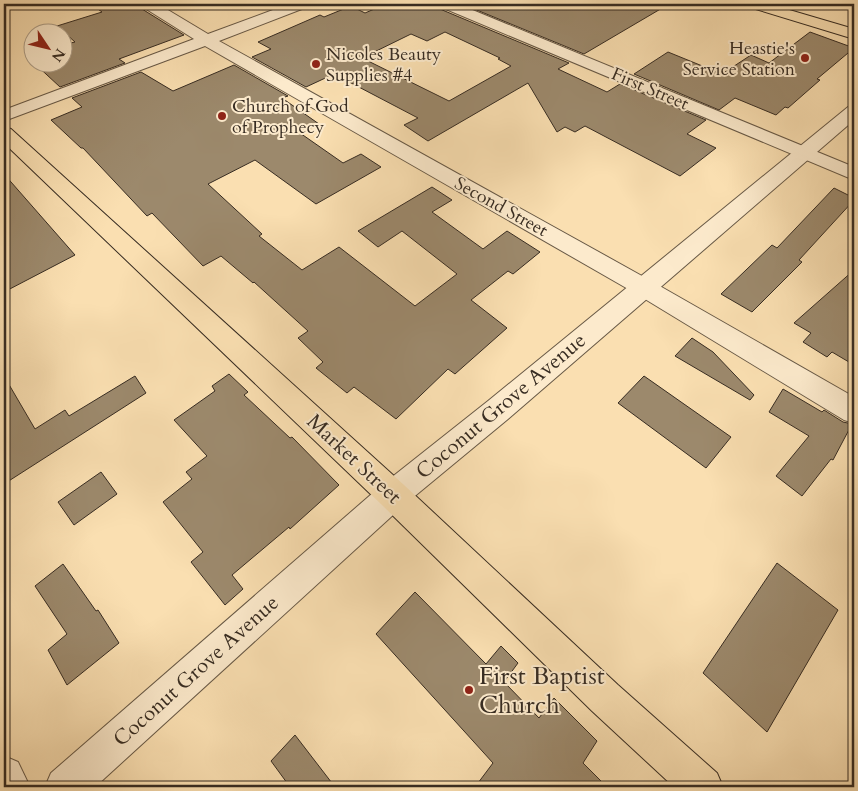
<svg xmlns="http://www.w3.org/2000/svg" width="858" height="791" viewBox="0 0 858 791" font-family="Cardo,serif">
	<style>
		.building { fill: #9c896c; stroke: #372c22; fill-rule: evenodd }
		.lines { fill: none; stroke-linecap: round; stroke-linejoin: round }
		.minor-casing { stroke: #685946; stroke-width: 2 }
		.tertiary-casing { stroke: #685946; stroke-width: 2 }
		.primary-casing { stroke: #372c22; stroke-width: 2 }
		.minor { fill: #fceacc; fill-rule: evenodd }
		.tertiary { fill: #fceacc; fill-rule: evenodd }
		.primary { fill: #fadfb1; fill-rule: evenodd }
		.poi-dot { fill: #8f2418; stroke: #fceacc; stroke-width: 2 }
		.labels { text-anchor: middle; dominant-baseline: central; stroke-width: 4; stroke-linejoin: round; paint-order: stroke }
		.far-poi-label { font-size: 18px; fill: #372c22; stroke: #fceacc; text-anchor: start }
		.far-street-label { font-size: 18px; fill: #372c22; stroke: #fceacc }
		.street-label { font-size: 21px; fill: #372c22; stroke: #fceacc }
		.near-poi-label { font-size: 25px; fill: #372c22; stroke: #fceacc; text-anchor: start }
	</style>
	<rect width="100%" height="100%" fill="#fadfb1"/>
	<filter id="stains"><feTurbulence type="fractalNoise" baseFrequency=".004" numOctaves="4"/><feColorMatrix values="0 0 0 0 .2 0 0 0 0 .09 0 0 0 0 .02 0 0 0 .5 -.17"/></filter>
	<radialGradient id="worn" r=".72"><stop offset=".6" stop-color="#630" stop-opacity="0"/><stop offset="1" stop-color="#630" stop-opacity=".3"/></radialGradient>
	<g class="building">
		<polygon points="91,4 139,4 142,9 184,35 119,59 125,63 60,87 33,62 62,62 62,45 75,42 57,26 102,12"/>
		<path d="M386,4H437L440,9L569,63L558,69L607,92L620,84L706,120L687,134L716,148L680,176L585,126L575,132L565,127L557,132L528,83L428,141L404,125L418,118L334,74L306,87L252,57L271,49L258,42L320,15L324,17L351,6L365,13ZM445,32L500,58L498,59L511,66L449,101L362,58L411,34L427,41Z"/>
		<polygon points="462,4 669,4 584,54"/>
		<polygon points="810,32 854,48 817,79 820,80 788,108 785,107 776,115 735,98 719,110 634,74 668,52 722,74 751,55 769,63"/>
		<polygon points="234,65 288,96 282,98 319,124 300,133 343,163 361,154 381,167 316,204 255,160 208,184 262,234 259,236 302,270 339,247 415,306 457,274 402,231 378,247 358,231 432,187 452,200 432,212 483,249 507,231 540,252 513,274 508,271 471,300 507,328 455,374 448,369 396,419 354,387 347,393 316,368 323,362 298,338 308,331 254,282 253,283 221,256 203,266 152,213 147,216 83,148 81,148 51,120 82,107 72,98 141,72 173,91"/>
		<polygon points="4,174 75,255 4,292"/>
		<polygon points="834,188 854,198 854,200 799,260 802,262 752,312 721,294 772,245 777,248"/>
		<polygon points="854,270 854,365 832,352 827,357 803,342 811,333 794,323"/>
		<polygon points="692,338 713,352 754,395 750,400 675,356"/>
		<polygon points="229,374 248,392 244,395 290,438 292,437 339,485 290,529 289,527 232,575 243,589 225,605 191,562 203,552 163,502 192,479 186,472 207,456 174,420 215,391 212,386"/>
		<polygon points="4,376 35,429 65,410 69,416 135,376 146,393 4,484"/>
		<polygon points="644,376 731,437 706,468 618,403"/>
		<polygon points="783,389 822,412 824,410 843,422 852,424 833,460 831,459 802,496 776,476 809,436 769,412"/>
		<polygon points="101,472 117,494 74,525 58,502"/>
		<polygon points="777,563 838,610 767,732 703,673"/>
		<polygon points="63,564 96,611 98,610 119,643 67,685 48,650 67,634 35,586"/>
		<polygon points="415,592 486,664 501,646 518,663 504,682 539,718 554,698 597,741 583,763 607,787 475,787 493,763 376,634"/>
		<polygon points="295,735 335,787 290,787 271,761"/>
	</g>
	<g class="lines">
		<g class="minor-casing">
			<g id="minor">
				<polygon points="141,4 158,4 208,34 289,4 309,4 307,7 219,41 651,281 854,397 854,423 844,420 635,293 205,46 4,121 4,110 194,39 143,7"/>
				<polygon points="439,4 458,4 854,167 854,180 441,7"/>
				<polygon points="4,756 18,762 30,787 4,787"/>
			</g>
		</g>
		<g class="tertiary-casing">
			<polygon id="tertiary" points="854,106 854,120 508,419 404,505 95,787 45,787 51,773 382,485 488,401 848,107"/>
		</g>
		<g class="primary-casing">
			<g id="primary">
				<polygon points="747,4 769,4 854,29 854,39 749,7"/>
				<polygon points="4,127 11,129 404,485 618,685 717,773 723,787 674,787 592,711 382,505 4,143"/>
			</g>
		</g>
		<use href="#minor" class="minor"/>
		<use href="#tertiary" class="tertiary"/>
		<use href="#primary" class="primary"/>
	</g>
	<g class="poi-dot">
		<circle cx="805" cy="58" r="5"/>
		<circle cx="316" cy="64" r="5"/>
		<circle cx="222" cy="116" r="5"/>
		<circle cx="469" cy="690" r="5"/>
	</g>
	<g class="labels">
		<g class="far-poi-label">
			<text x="795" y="48" text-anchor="end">Heastie's<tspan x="795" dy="21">Service Station</tspan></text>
			<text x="326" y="54">Nicoles Beauty<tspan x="326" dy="21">Supplies #4</tspan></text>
			<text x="232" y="106">Church of God<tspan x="232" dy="21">of Prophecy</tspan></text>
		</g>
		<g class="far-street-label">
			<text transform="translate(650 89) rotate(23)">First Street</text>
			<text transform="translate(501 207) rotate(29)">Second Street</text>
		</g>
		<g class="street-label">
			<text transform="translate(501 406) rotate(-40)">Coconut Grove Avenue</text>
			<text transform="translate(354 459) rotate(43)">Market Street</text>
			<text transform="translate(196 671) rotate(-42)">Coconut Grove Avenue</text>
		</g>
		<g class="near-poi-label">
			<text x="479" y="676">First Baptist<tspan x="479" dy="29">Church</tspan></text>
		</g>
	</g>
	<rect width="858" height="791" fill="none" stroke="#fadfb1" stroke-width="20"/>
	<rect x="5" y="5" width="848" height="781" fill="none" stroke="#372c22" stroke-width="2.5"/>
	<rect x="10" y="10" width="838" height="771" fill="none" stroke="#372c22"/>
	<g transform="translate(48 48) rotate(125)"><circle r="24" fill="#fceacc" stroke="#ad9e88"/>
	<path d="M0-4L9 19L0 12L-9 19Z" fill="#8f2418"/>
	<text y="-8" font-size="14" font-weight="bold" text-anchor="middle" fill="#372c22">N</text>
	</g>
	<rect width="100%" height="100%" filter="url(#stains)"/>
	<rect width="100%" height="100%" fill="url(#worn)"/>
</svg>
